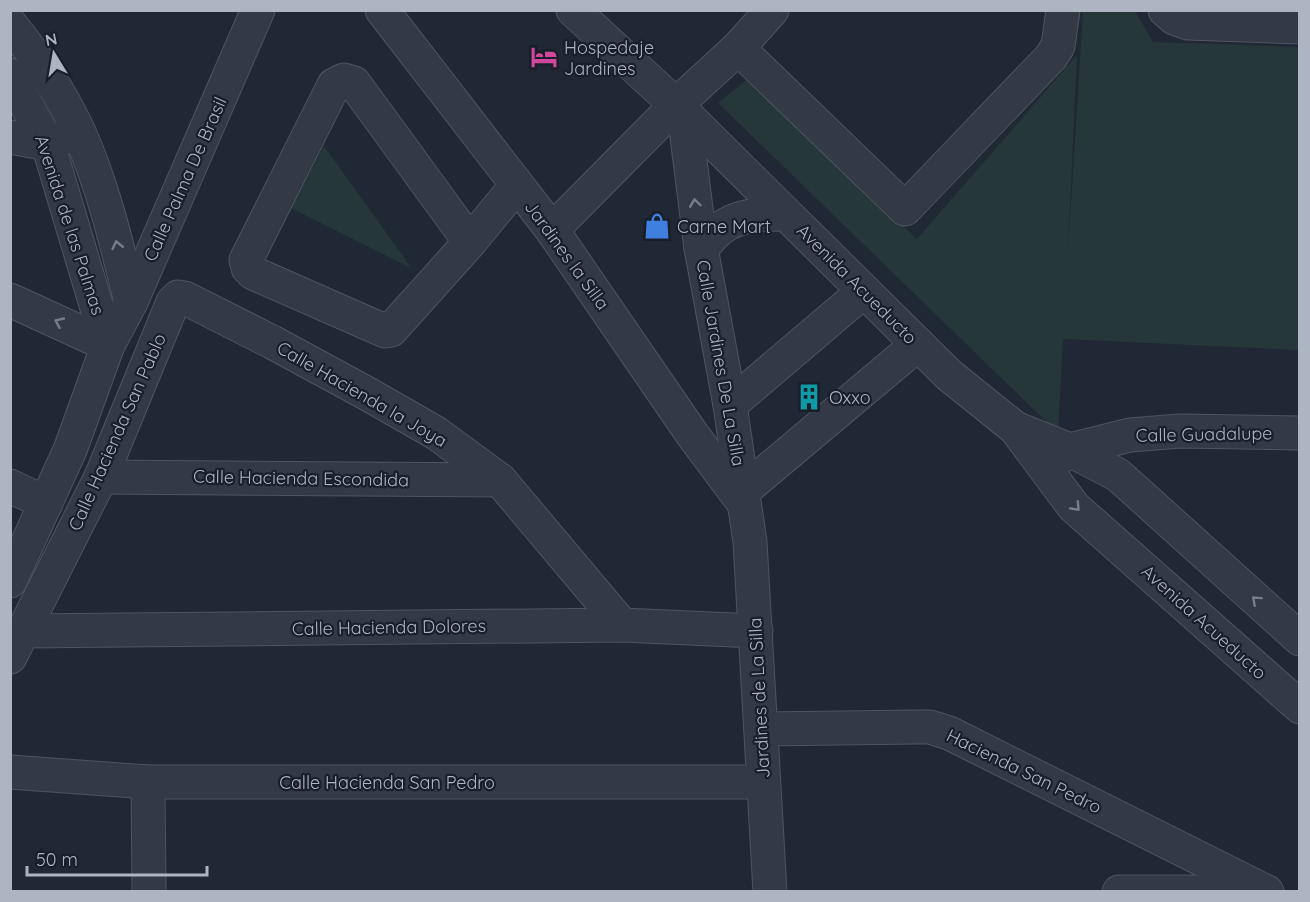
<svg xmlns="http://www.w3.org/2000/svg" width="1310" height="902" viewBox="0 0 1310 902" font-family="Quicksand,sans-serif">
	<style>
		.grass { fill: #253739 }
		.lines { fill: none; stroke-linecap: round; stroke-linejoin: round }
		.minor-casing { stroke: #4e5561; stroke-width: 35 }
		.minor { stroke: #333a46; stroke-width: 33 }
		.oneway { stroke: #767e8b }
		.labels { text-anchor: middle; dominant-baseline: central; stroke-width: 4.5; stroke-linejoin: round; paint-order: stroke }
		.poi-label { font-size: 18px; fill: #adb5c3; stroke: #191f2a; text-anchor: start }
		.street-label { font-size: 18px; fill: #adb5c3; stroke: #191f2a }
	</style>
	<rect width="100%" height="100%" fill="#202835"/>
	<g class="grass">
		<polygon points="1083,11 1135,11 1153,42 1299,47 1299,350 1063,339 1058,433 718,103 747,79 917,239 1077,55 1068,252"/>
		<polygon points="324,146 400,252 411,268 291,208"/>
	</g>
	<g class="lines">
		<g class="minor-casing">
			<g id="minor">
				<polyline points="382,10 552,230 692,434 742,501"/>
				<polyline points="573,10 676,105 949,375 1015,428 1074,507 1300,707"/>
				<polyline points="1165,10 1174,18 1188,23 1300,27"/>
				<path d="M10,24C37,57 61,94 79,132C103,186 117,245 131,302"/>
				<polyline points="738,48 905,209 1051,57 1058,46 1063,10"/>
				<polyline points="10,75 48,144 108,345"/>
				<polyline points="684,113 701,248 730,405 750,542 770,892"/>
				<polyline points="10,137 48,144 61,139"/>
				<polyline points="552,230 676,105 738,48 772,10"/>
				<polyline points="470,242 354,83 344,80 334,85 246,260 248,268 253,273 385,331 391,330 470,242 516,186"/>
				<path d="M701,248C708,242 714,233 721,228C740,214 764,214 785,214"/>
				<polyline points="10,300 108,345"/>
				<polyline points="730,405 864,291"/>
				<polyline points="1015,428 1070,450 1118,475 1300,639"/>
				<polyline points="1062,456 1070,450 1130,435 1180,431 1300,433"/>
				<polyline points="101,477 500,480"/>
				<polyline points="10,486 46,503"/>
				<polyline points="743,491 918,344"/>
				<polyline points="10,581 70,450 108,345 131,302 258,10"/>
				<polyline points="23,631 622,625 756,631"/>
				<polyline points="10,657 101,477 173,302 178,297 185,298 272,342 366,393 436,433 500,480 622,625"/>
				<polyline points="761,729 918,727 930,727 949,733 1267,892"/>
				<polyline points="10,772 148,782 763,782"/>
				<polyline points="148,782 149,892"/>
				<polyline points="1119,892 1227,892"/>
			</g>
		</g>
		<use href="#minor" class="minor"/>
	</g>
	<defs><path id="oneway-chevron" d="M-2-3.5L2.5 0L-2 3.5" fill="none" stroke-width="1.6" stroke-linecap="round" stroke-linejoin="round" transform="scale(1.5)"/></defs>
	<g class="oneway">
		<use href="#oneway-chevron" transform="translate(695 203) rotate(-98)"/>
		<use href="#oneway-chevron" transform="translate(117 245) rotate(-103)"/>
		<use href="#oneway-chevron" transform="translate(59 322) rotate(-155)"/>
		<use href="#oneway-chevron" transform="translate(1076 507) rotate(47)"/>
		<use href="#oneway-chevron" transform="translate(1256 600) rotate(-138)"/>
	</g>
	<defs>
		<g id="hotel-bare" transform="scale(2.07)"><path d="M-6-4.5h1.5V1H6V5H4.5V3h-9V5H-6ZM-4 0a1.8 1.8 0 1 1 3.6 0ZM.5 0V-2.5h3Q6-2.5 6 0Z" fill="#d1479c" stroke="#191f2a" stroke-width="2.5" paint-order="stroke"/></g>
		<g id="shop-bare" transform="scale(2.07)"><path d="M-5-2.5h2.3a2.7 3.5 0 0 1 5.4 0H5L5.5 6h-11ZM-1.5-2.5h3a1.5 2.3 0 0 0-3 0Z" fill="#3f7fe0" stroke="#191f2a" stroke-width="2.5" paint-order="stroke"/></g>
		<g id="building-bare" transform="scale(2.07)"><path d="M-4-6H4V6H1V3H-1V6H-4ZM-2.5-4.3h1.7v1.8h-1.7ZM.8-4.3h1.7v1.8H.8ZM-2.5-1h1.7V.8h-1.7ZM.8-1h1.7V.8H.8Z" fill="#0f9aa8" stroke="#191f2a" stroke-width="2.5" paint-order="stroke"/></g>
	</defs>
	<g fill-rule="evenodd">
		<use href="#hotel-bare" x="544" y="57"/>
		<use href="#shop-bare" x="657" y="226"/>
		<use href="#building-bare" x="809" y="397"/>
	</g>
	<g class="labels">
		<g class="poi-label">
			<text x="564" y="47">Hospedaje<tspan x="564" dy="21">Jardines</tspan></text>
			<text x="677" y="226">Carne Mart</text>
			<text x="829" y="397">Oxxo</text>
		</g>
		<g class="street-label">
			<text transform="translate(185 179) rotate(-66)">Calle Palma De Brasil</text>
			<text transform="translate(70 225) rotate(72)">Avenida de las Palmas</text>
			<text transform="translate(567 255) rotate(54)">Jardines la Silla</text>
			<text transform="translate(857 284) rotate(45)">Avenida Acueducto</text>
			<text transform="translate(721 363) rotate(80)">Calle Jardines De La Silla</text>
			<text transform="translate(362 394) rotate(30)">Calle Hacienda la Joya</text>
			<text transform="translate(117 432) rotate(-66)">Calle Hacienda San Pablo</text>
			<text transform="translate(1204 434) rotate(-1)">Calle Guadalupe</text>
			<text transform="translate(301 478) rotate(1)">Calle Hacienda Escondida</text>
			<text transform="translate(1204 622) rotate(42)">Avenida Acueducto</text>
			<text transform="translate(389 627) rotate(-1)">Calle Hacienda Dolores</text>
			<text transform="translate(759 698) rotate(-93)">Jardines de La Silla</text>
			<text transform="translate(1024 771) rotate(26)">Hacienda San Pedro</text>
			<text x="387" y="782">Calle Hacienda San Pedro</text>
		</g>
	</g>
	<rect width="1310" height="902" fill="none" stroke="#adb5c3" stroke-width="24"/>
	<g transform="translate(54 54) rotate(349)" stroke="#191f2a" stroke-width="4.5" paint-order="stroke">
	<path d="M0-4.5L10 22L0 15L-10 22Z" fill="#adb5c3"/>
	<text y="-9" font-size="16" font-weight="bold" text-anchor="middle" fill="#adb5c3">N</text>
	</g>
	<path d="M27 866v9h180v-9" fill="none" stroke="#adb5c3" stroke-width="3"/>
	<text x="36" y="866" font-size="18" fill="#adb5c3" stroke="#191f2a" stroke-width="4.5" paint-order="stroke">50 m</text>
</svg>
